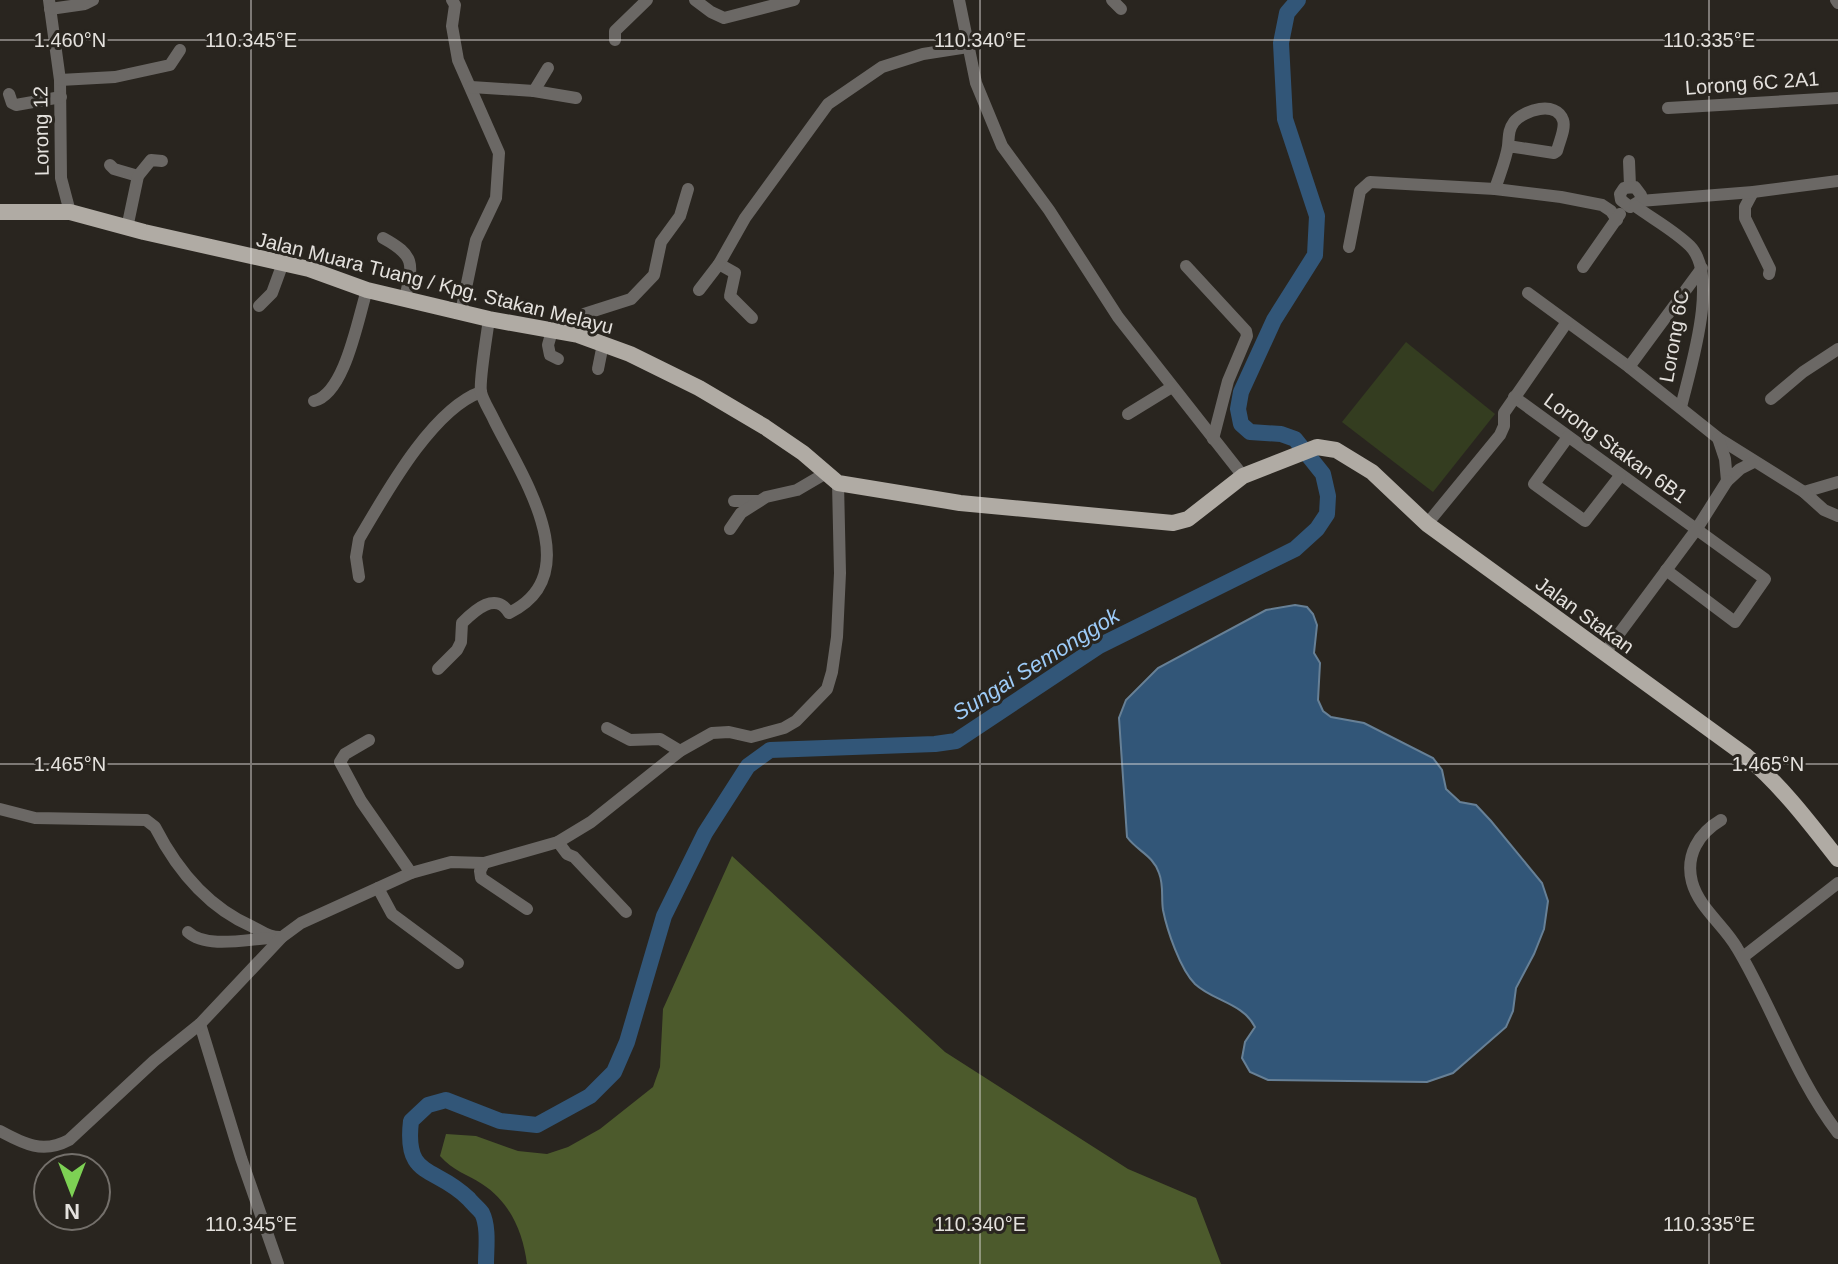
<svg xmlns="http://www.w3.org/2000/svg" width="1838" height="1264" viewBox="0 0 1838 1264" font-family="Arial,sans-serif">
	<style>
		.green { fill: #343d20 }
		.forest { fill: #4c5a2c }
		.water { fill: #325678; stroke: #678096; stroke-width: 2 }
		.lines { fill: none; stroke-linecap: round; stroke-linejoin: round }
		.river { stroke: #325678; stroke-width: 16 }
		.minor { stroke: #6b6865; stroke-width: 12 }
		.major { stroke: #b0aba4; stroke-width: 16 }
		.ticks { fill: none; stroke: #e4e1dd; stroke-width: 2; stroke-opacity: 0.45 }
		.labels { text-anchor: middle; dominant-baseline: central; stroke-width: 6; stroke-linejoin: round; paint-order: stroke }
		.street-label { font-size: 20px; fill: #e4e1dd; stroke: #29251f }
		.water-label { font-size: 22px; font-style: italic; fill: #9dcbf8; stroke: #29251f }
		.ticks-label { font-size: 20px; text-anchor: middle; fill: #e4e1dd; stroke: #29251f; stroke-width: 6; stroke-linejoin: round; paint-order: stroke }
	</style>
	<rect width="100%" height="100%" fill="#29251f"/>
	<polygon class="green" points="1406,342 1495,414 1433,492 1342,422"/>
	<path class="forest" d="M732,856L945,1052L1128,1169L1196,1198L1221,1264H527C523,1232 510,1202 482,1184C467,1174 453,1171 440,1156L446,1134L476,1136L518,1151L547,1154L568,1147L600,1129L653,1087L660,1067L663,1009Z"/>
	<path class="water" d="M1295,605L1307,607L1313,614L1317,625L1314,653L1320,663L1318,700L1323,711L1331,717L1364,723L1433,758L1442,770L1446,789L1460,802L1476,805L1491,821L1542,883L1548,901L1544,929L1534,954L1516,988L1513,1011L1506,1027L1453,1073L1427,1082L1268,1080L1250,1072L1242,1058L1245,1042L1255,1027C1243,1003 1213,1001 1195,984C1180,969 1167,930 1163,910C1161,897 1164,886 1159,873C1153,855 1137,851 1127,837L1119,718L1126,700L1158,668L1266,610Z"/>
	<g class="lines">
		<path class="river" d="M486,1264C486,1249 489,1227 482,1213C479,1209 472,1203 469,1199C435,1165 404,1180 411,1121L428,1105L446,1100L500,1121L537,1125L590,1096L614,1072L627,1042L664,916L705,833L748,766L770,750L935,744L956,741L1099,646L1295,549L1317,529L1327,514L1328,496L1323,474L1295,439L1281,434L1250,432L1241,424L1238,409L1241,392L1274,320L1315,255L1317,216L1285,119L1281,43L1287,13L1298,0"/>
		<g class="minor">
			<polyline points="49,0 60,80 61,178 70,212"/>
			<polyline points="452,0 455,5 452,26 458,60 499,153 496,198 476,240 461,312"/>
			<polyline points="695,0 711,12 724,18 794,0"/>
			<polyline points="959,0 976,83 1002,146 1049,210 1118,317 1243,476"/>
			<polyline points="1112,0 1121,9"/>
			<polyline points="1836,0 1838,3"/>
			<polyline points="50,9 85,4 93,0"/>
			<polyline points="615,40 615,31 647,0"/>
			<polyline points="60,80 115,77 170,65 180,50"/>
			<polyline points="471,87 534,91 576,98"/>
			<polyline points="534,91 548,68"/>
			<polyline points="9,94 12,103 16,105 61,97"/>
			<polyline points="1668,108 1838,98"/>
			<polyline points="1629,161 1630,186"/>
			<polyline points="110,165 114,169 138,176"/>
			<path d="M1495,189C1499,176 1506,160 1508,146C1509,137 1508,130 1514,122C1524,110 1556,100 1563,120C1566,128 1559,142 1557,151L1554,153L1508,146"/>
			<polyline points="1753,192 1745,207 1745,218 1770,269 1769,274"/>
			<polyline points="1640,201 1641,195 1635,187 1624,188 1620,194 1621,200 1630,207 1640,201 1753,192 1838,181"/>
			<path d="M1635,206C1653,219 1675,231 1690,246C1720,277 1690,369 1681,407"/>
			<polyline points="127,228 138,176 151,160 162,161"/>
			<path d="M383,238C416,256 413,264 405,298"/>
			<polyline points="1349,247 1360,191 1370,182 1495,189 1561,197 1602,205 1611,211 1617,220"/>
			<polyline points="719,264 735,273 730,296 752,318"/>
			<polyline points="1186,266 1246,331 1247,336 1228,381 1213,439"/>
			<polyline points="1583,267 1620,214"/>
			<polyline points="699,290 719,264 745,218 828,104 882,67 923,54 968,47"/>
			<polyline points="1528,293 1629,367 1718,438 1804,492 1838,482"/>
			<polyline points="259,306 272,293 283,263"/>
			<polyline points="552,331 548,345 550,355 558,359"/>
			<polyline points="578,335 584,314 631,299 654,275 661,242 680,216 688,189"/>
			<polyline points="1629,367 1702,268"/>
			<polyline points="598,369 603,344"/>
			<polyline points="1514,397 1765,579 1735,622 1666,570"/>
			<polyline points="1771,399 1803,372 1838,349"/>
			<path d="M314,401C345,394 358,318 367,290"/>
			<polyline points="1128,414 1172,387"/>
			<polyline points="1568,437 1534,484 1585,521 1620,476"/>
			<polyline points="1718,438 1725,459 1727,481 1740,469 1754,462"/>
			<polyline points="1804,492 1824,510 1838,516"/>
			<polyline points="734,501 759,501"/>
			<polyline points="1427,524 1500,435 1504,426 1504,413 1567,322"/>
			<polyline points="730,529 741,513 766,497 797,490 826,473"/>
			<path d="M359,577L356,557L359,539C385,495 432,409 481,392"/>
			<polyline points="1604,654 1696,530 1727,481"/>
			<path d="M438,669L457,650L461,642L462,623C475,610 496,591 509,613C590,574 520,473 494,420C490,411 483,401 481,392C479,381 487,334 489,319"/>
			<polyline points="607,728 630,740 660,739 680,751"/>
			<polyline points="369,740 345,754 340,762 361,801 411,873"/>
			<path d="M0,809L35,818L146,820L155,827C177,870 209,908 253,927C263,932 271,938 282,937"/>
			<path d="M1721,820C1699,833 1685,855 1692,882C1699,908 1724,925 1737,948C1773,1008 1795,1077 1838,1133"/>
			<polyline points="558,842 567,854 574,857 626,912"/>
			<polyline points="484,863 480,871 481,878 527,909"/>
			<polyline points="378,888 392,914 458,963"/>
			<path d="M188,932C206,949 248,939 271,938"/>
			<polyline points="1743,957 1838,883"/>
			<polyline points="200,1024 241,1158 278,1264"/>
			<path d="M0,1131C24,1144 43,1154 69,1140L154,1061L200,1024L282,937L301,923L411,873L451,862L484,863L558,842L591,822L680,751L712,733L729,732L751,737L784,728L796,721L827,689L832,672L837,637L840,573L838,483"/>
		</g>
		<path class="major" d="M0,212H70L144,232L309,269L367,290L489,319L578,335L630,354L699,388L765,427L803,453L838,483L960,503L1173,523L1188,519L1243,476L1317,447L1336,450L1372,472L1427,524L1745,755C1781,785 1809,822 1838,859"/>
	</g>
	<path class="ticks" d="M251,0V1264M980,0V1264M1709,0V1264M0,40H1838M0,764H1838"/>
	<g class="labels">
		<g class="street-label">
			<text transform="translate(1752 83) rotate(-4)">Lorong 6C 2A1</text>
			<text transform="translate(41 131) rotate(-91)">Lorong 12</text>
			<text transform="translate(435 283) rotate(14)">Jalan Muara Tuang / Kpg. Stakan Melayu</text>
			<text transform="translate(1674 336) rotate(-80)">Lorong 6C</text>
			<text transform="translate(1616 448) rotate(36)">Lorong Stakan 6B1</text>
			<text transform="translate(1585 615) rotate(36)">Jalan Stakan</text>
		</g>
		<g class="water-label">
			<text transform="translate(1036 664) rotate(-32)">Sungai Semonggok</text>
		</g>
	</g>
	<g class="ticks-label">
		<text x="70" y="47">1.460°N</text>
		<text x="251" y="47">110.345°E</text>
		<text x="980" y="47">110.340°E</text>
		<text x="1709" y="47">110.335°E</text>
		<text x="1768" y="771">1.465°N</text>
		<text x="70" y="771">1.465°N</text>
		<text x="251" y="1231">110.345°E</text>
		<text x="980" y="1231">110.340°E</text>
		<text x="1709" y="1231">110.335°E</text>
	</g>
	<g transform="translate(72 1192) rotate(180)"><circle r="38" fill="#29251f" stroke="#74706b" stroke-width="2"/>
	<path d="M0-6L14 30L0 20L-14 30Z" fill="#7dd154"/>
	<text y="-12" font-size="22" font-weight="bold" text-anchor="middle" fill="#e4e1dd">N</text>
	</g>
</svg>
